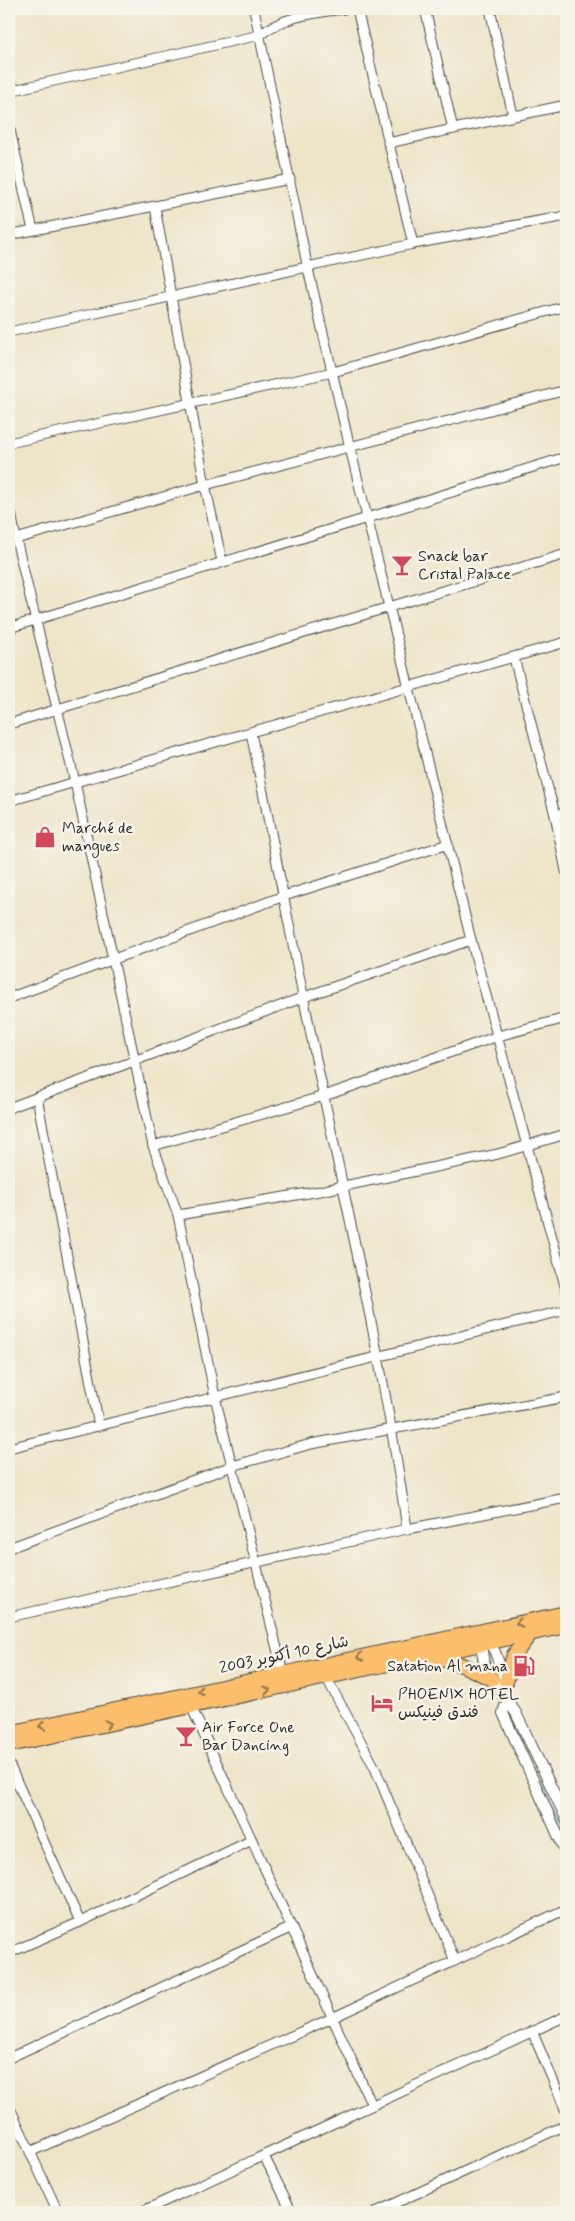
<svg xmlns="http://www.w3.org/2000/svg" width="575" height="2221" viewBox="0 0 575 2221" font-family="Mynerve,'Playpen Sans Arabic',sans-serif">
	<style>
		.lines { fill: none; stroke-linecap: round; stroke-linejoin: round }
		.stream { stroke: #43aac3; stroke-width: 2.5 }
		.minor-casing { stroke: #484743; stroke-width: 11 }
		.tertiary-casing { stroke: #484743; stroke-width: 12 }
		.trunk-casing { stroke: #484743; stroke-width: 16 }
		.minor { stroke: #fff; stroke-width: 9 }
		.tertiary { stroke: #fff; stroke-width: 10 }
		.trunk { stroke: #fabe6d; stroke-width: 14 }
		.oneway { stroke: #92744c }
		.labels { text-anchor: middle; dominant-baseline: central; stroke-width: 5; stroke-linejoin: round; paint-order: stroke }
		.poi-label { font-size: 16px; fill: #2b2b2b; stroke: #f7f3e8; text-anchor: start }
		.street-label { font-size: 16px; fill: #2b2b2b; stroke: #f7f3e8 }
	</style>
	<rect width="100%" height="100%" fill="#f7f3e8"/>
	<filter id="ink" filterUnits="userSpaceOnUse"><feTurbulence type="fractalNoise" baseFrequency=".02" numOctaves="2"/><feDisplacementMap in="SourceGraphic" scale="10" xChannelSelector="R" yChannelSelector="G"/><feConvolveMatrix kernelMatrix="1 2 1 2 8 2 1 2 1" color-interpolation-filters="sRGB"/></filter>
	<filter id="wash" filterUnits="userSpaceOnUse"><feTurbulence type="fractalNoise" baseFrequency=".0096" numOctaves="4" result="noise"/><feDisplacementMap in="SourceGraphic" scale="20" xChannelSelector="R" yChannelSelector="G"/><feGaussianBlur stdDeviation="1.12" result="paint"/><feColorMatrix in="noise" values="0 0 0 0 0 0 0 0 0 0 0 0 0 0 0 0 0 1.4 0 .05"/><feComposite in="paint" operator="in"/></filter>
	<g filter="url(#wash)">
		<rect width="100%" height="100%" fill="#eee5c9"/>
		<g class="lines">
			<g class="stream">
				<polyline points="508,1709 515,1722"/>
				<polyline points="540,1774 566,1832"/>
			</g>
		</g>
	</g>
	<g filter="url(#ink)">
		<g class="lines">
			<g class="minor-casing">
				<g id="minor">
					<polyline points="254,9 308,269 350,448 471,940 566,1289"/>
					<polyline points="357,9 413,244"/>
					<polyline points="425,9 453,129"/>
					<polyline points="490,9 513,116"/>
					<path d="M9,91L260,35C283,16 315,13 344,9"/>
					<polyline points="9,126 33,230"/>
					<polyline points="388,143 566,105"/>
					<polyline points="155,207 205,485 222,561"/>
					<polyline points="9,235 290,179"/>
					<polyline points="9,332 413,244 566,216"/>
					<polyline points="9,443 333,372 566,306"/>
					<polyline points="9,502 16,539 75,782 153,1146 178,1215 215,1397 284,1677"/>
					<polyline points="16,539 205,485 566,390"/>
					<polyline points="9,628 566,457"/>
					<polyline points="514,658 555,815 566,812"/>
					<polyline points="9,724 389,607 566,554"/>
					<path d="M251,733C276,854 298,976 324,1097C354,1241 387,1384 407,1529"/>
					<polyline points="9,801 566,642"/>
					<polyline points="555,815 566,871"/>
					<polyline points="9,998 284,896 448,844"/>
					<polyline points="37,1097 99,1426"/>
					<polyline points="9,1108 304,997 471,940"/>
					<polyline points="153,1146 324,1096 498,1036 566,1018"/>
					<polyline points="178,1215 320,1191 498,1154 566,1134"/>
					<polyline points="9,1448 566,1310"/>
					<polyline points="9,1548 232,1466 311,1444 566,1397"/>
					<polyline points="9,1617 407,1529 566,1498"/>
					<polyline points="326,1677 375,1768 455,1961"/>
					<polyline points="191,1706 372,2105"/>
					<polyline points="9,1764 80,1922"/>
					<polyline points="9,1953 80,1922 252,1840"/>
					<polyline points="532,2031 566,2111"/>
					<polyline points="9,2058 292,1927"/>
					<polyline points="9,2106 58,2212"/>
					<polyline points="30,2152 332,2018 566,1909"/>
					<polyline points="264,2156 292,2212"/>
					<polyline points="141,2212 566,2016"/>
					<polyline points="376,2212 566,2125"/>
				</g>
			</g>
			<g class="tertiary-casing">
				<g id="tertiary">
					<polyline points="486,1637 495,1652 506,1683"/>
					<polyline points="480,1639 485,1669 516,1713 566,1818"/>
					<polyline points="510,1701 505,1706 503,1713 566,1853"/>
				</g>
			</g>
			<g class="trunk-casing">
				<g id="trunk">
					<polyline points="431,1656 462,1665 492,1679"/>
					<polyline points="506,1682 514,1655 531,1633"/>
					<polyline points="9,1733 566,1613"/>
					<polyline points="9,1745 566,1626"/>
				</g>
			</g>
			<use href="#minor" class="minor"/>
			<use href="#tertiary" class="tertiary"/>
			<use href="#trunk" class="trunk"/>
		</g>
		<defs><path id="oneway-chevron" d="M-2-3.5L2.5 0L-2 3.5" fill="none" stroke-width="1.6" stroke-linecap="round" stroke-linejoin="round" transform="scale(1.25)"/></defs>
		<g class="oneway">
			<use href="#oneway-chevron" transform="translate(519 1623) rotate(168)"/>
			<use href="#oneway-chevron" transform="translate(360 1657) rotate(168)"/>
			<use href="#oneway-chevron" transform="translate(267 1690) rotate(-11)"/>
			<use href="#oneway-chevron" transform="translate(201 1691) rotate(168)"/>
			<use href="#oneway-chevron" transform="translate(108 1724) rotate(-12)"/>
			<use href="#oneway-chevron" transform="translate(42 1726) rotate(168)"/>
		</g>
	</g>
	<defs>
		<g id="bar-bare" transform="scale(1.725)"><path d="M-6-5H6L.8 .8V4.5H3.5V6h-7V4.5H-.8V.8Z" fill="#d1495b" stroke="#f7f3e8" stroke-width="2.5" paint-order="stroke"/></g>
		<g id="shop-bare" transform="scale(1.725)"><path d="M-5-2.5h2.3a2.7 3.5 0 0 1 5.4 0H5L5.5 6h-11ZM-1.5-2.5h3a1.5 2.3 0 0 0-3 0Z" fill="#d1495b" stroke="#f7f3e8" stroke-width="2.5" paint-order="stroke"/></g>
		<g id="fuel-bare" transform="scale(1.725)"><path d="M-5.5-6h7V0h2V4h1.3V-2.5L3-4.5l.8-.8L6-3V5H2.5V1h-1V6h-7ZM-4.2-4.7v3.2H.2V-4.7Z" fill="#d1495b" stroke="#f7f3e8" stroke-width="2.5" paint-order="stroke"/></g>
		<g id="hotel-bare" transform="scale(1.725)"><path d="M-6-4.5h1.5V1H6V5H4.5V3h-9V5H-6ZM-4 0a1.8 1.8 0 1 1 3.6 0ZM.5 0V-2.5h3Q6-2.5 6 0Z" fill="#d1495b" stroke="#f7f3e8" stroke-width="2.5" paint-order="stroke"/></g>
	</defs>
	<g fill-rule="evenodd">
		<use href="#bar-bare" x="402" y="565"/>
		<use href="#shop-bare" x="45" y="837"/>
		<use href="#fuel-bare" x="524" y="1666"/>
		<use href="#hotel-bare" x="382" y="1703"/>
		<use href="#bar-bare" x="186" y="1736"/>
	</g>
	<g class="labels">
		<g class="poi-label">
			<text x="418" y="556">Snack bar<tspan x="418" dy="18">Cristal Palace</tspan></text>
			<text x="62" y="828">Marché de<tspan x="62" dy="18">mangues</tspan></text>
			<text x="508" y="1666" text-anchor="end">Satation Al mana</text>
			<text x="398" y="1694">PHOENIX HOTEL<tspan x="398" dy="18">فندق فينيكس</tspan></text>
			<text x="202" y="1727">Air Force One<tspan x="202" dy="18">Bar Dancing</tspan></text>
		</g>
		<g class="street-label">
			<text transform="translate(284 1655) rotate(-12)">شارع 10 أكتوبر 2003</text>
		</g>
	</g>
	<rect width="575" height="2221" fill="none" stroke="#f7f3e8" stroke-width="30"/>
</svg>
